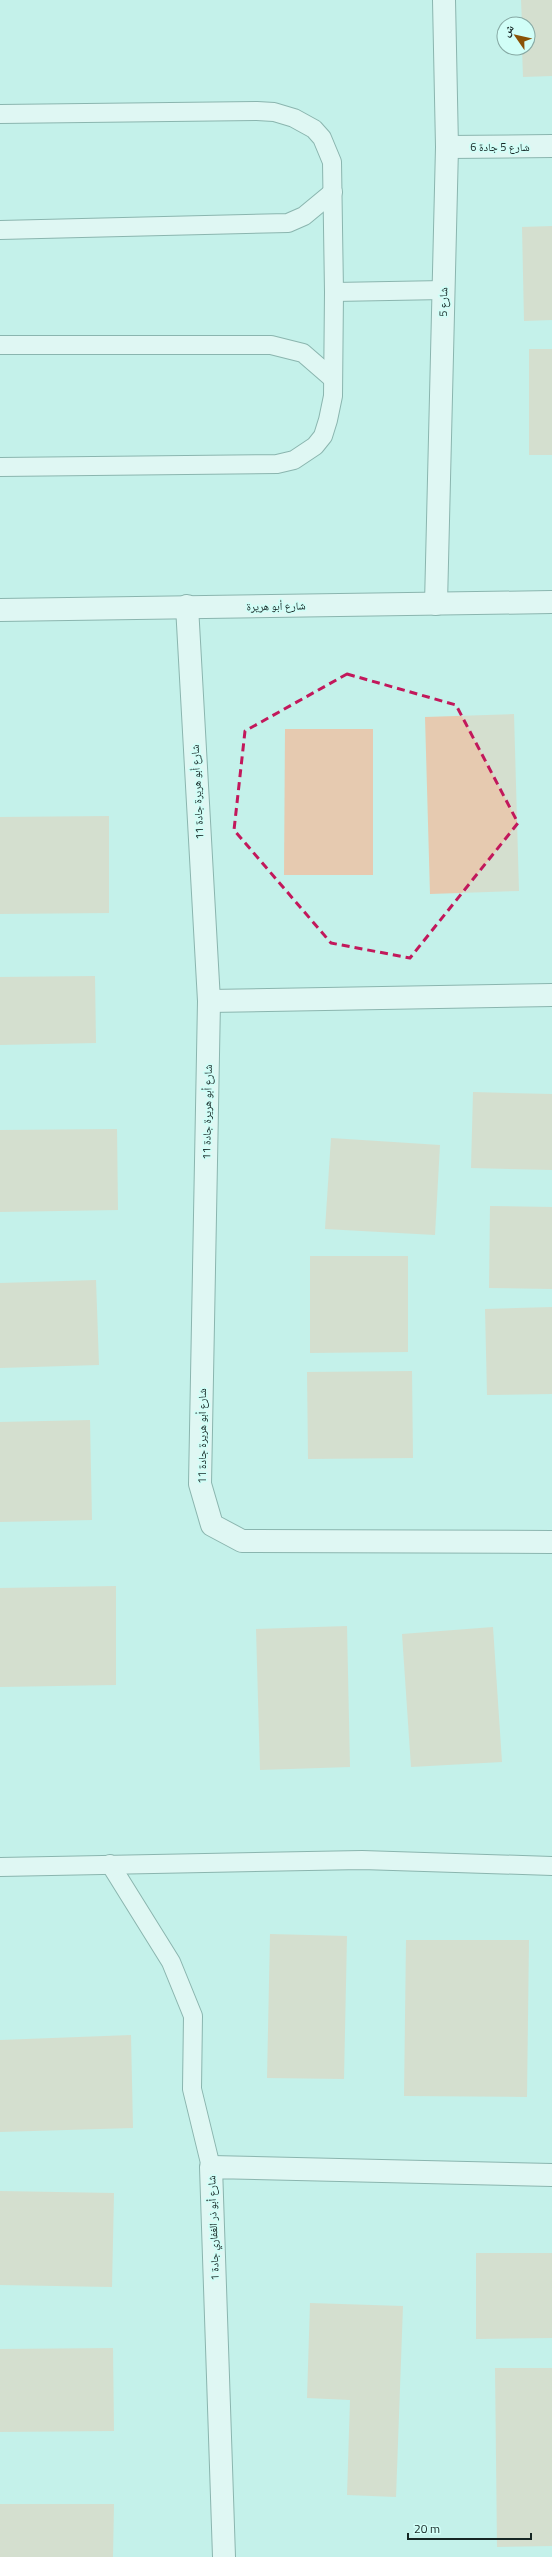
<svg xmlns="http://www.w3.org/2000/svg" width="552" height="2557" viewBox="0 0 552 2557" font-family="'Titillium Web','Noto Naskh Arabic',sans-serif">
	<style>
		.building { fill: #e6cab0 }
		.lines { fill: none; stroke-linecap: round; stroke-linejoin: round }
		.lane-casing { stroke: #446e68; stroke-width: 20 }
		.street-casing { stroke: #446e68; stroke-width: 24 }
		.secondary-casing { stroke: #446e68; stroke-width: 24 }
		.lane { stroke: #fff; stroke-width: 18 }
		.street { stroke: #fff; stroke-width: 22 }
		.secondary { stroke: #fff; stroke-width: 22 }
		.marked { fill: none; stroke: #c2185b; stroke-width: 3; stroke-dasharray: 8 5; stroke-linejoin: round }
		.labels { text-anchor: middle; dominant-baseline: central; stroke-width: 3.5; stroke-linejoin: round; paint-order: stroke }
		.street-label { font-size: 11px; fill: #152624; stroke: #d1fef7 }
	</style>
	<rect width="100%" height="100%" fill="#c4f1ea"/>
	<g class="building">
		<polygon points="521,0 552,0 552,76 523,77 522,48 528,48 528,24 522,24"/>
		<polygon points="552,226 552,320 524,321 522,227"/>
		<rect x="529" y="349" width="23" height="106"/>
		<polygon points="514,714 519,891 430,894 425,717"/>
		<polygon points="285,729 373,729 373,875 284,875"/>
		<polygon points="109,816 109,913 0,914 0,817"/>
		<polygon points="95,976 96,1043 0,1045 0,977"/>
		<polygon points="473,1092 552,1094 552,1170 471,1168"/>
		<polygon points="117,1129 118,1210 0,1212 0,1130"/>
		<polygon points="331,1138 440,1145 435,1235 325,1229"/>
		<polygon points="490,1206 552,1207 552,1289 489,1288"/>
		<polygon points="310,1256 408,1256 408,1352 310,1353"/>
		<polygon points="96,1280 99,1365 0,1368 0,1283"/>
		<polygon points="552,1307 552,1394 487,1395 485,1309"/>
		<polygon points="412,1371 413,1458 308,1459 307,1372"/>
		<polygon points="90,1420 92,1520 0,1522 0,1422"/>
		<polygon points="116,1586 116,1685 0,1687 0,1588"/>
		<polygon points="347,1626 350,1767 260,1770 256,1629"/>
		<polygon points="493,1627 502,1762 411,1767 402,1634"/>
		<polygon points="270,1934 347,1936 344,2079 267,2078"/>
		<polygon points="406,1940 529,1940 527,2097 404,2096"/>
		<polygon points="131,2035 133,2128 0,2132 0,2040"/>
		<polygon points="0,2191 114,2193 112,2287 0,2285"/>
		<polygon points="476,2253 552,2253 552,2338 476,2339"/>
		<polygon points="310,2303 403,2306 396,2497 347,2495 350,2400 307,2398"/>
		<polygon points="113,2348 114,2431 0,2432 0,2349"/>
		<polygon points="495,2368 552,2368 552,2546 497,2547"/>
		<polygon points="0,2504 114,2504 113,2557 0,2557"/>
	</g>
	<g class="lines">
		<g class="lane-casing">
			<g id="lane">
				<polyline points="0,114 257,111 274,112 294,118 314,129 322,138 332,162 334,292 333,396 328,420 323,436 315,446 294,460 277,464 0,467"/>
				<polyline points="0,230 288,223 304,216 333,192"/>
				<polyline points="334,292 444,290"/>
				<polyline points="0,345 271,345 303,353 333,379"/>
				<polyline points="110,1864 171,1962 193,2016 192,2089 211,2167"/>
				<polyline points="0,1867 362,1860 552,1866"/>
			</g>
		</g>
		<g class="street-casing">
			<g id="street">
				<polyline points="447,147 552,146"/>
				<polyline points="436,604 447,147 444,0"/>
				<polyline points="187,606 209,1001 200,1484 212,1525 242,1541 552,1542"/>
				<polyline points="209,1001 552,995"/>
				<polyline points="224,2557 211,2167 552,2175"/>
			</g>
		</g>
		<g class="secondary-casing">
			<polyline id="secondary" points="0,610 552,602"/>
		</g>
		<use href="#lane" class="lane"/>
		<use href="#street" class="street"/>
		<use href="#secondary" class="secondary"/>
	</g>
	<path d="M0 0H552V2557H0ZM347,674L456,705L518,823L410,958L331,943L234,830L245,731Z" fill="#c4f1ea" fill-opacity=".55" fill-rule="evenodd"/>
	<path class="marked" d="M347,674L456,705L518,823L410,958L331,943L234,830L245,731Z"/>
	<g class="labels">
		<g class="street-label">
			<text x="500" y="147">شارع 5 جادة 6</text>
			<text transform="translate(443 302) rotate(-89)">شارع 5</text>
			<text transform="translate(276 606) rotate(-1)">شارع أبو هريرة</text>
			<text transform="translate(197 792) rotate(-93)">شارع أبو هريرة جادة 11</text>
			<text transform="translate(207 1112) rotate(-89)">شارع أبو هريرة جادة 11</text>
			<text transform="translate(202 1436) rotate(-90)">شارع أبو هريرة جادة 11</text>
			<text transform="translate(213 2228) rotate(-92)">شارع أبو ذر الغفاري جادة 1</text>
		</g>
	</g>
	<g transform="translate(516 36) rotate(304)"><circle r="19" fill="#d1fef7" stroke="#86a8a3"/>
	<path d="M0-3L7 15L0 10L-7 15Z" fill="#8a5206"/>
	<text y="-6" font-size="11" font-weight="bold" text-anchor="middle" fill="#152624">ش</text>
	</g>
	<path d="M408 2533v6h123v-6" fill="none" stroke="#152624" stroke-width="2"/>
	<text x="414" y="2533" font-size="12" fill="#152624" stroke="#d1fef7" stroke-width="3" paint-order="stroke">20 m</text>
</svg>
